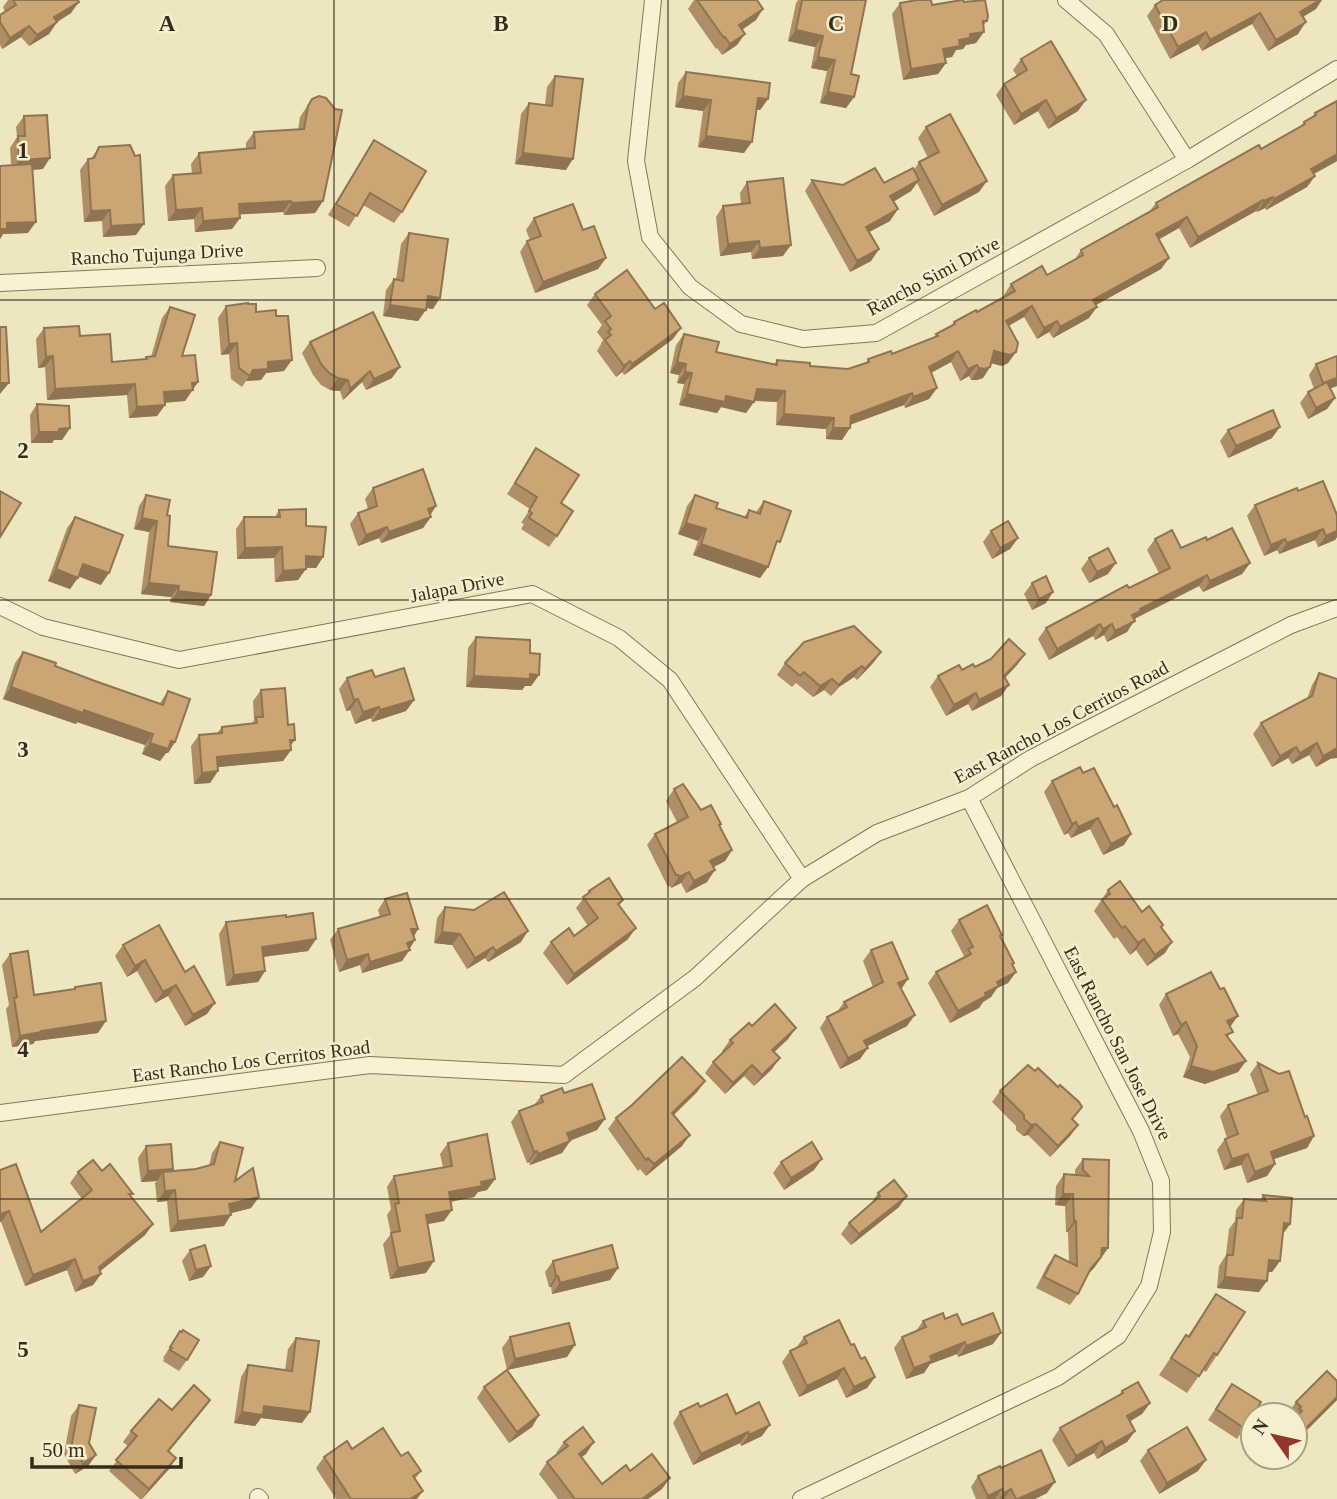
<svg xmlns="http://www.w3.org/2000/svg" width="1337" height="1499" viewBox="0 0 1337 1499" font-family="'Times New Roman',serif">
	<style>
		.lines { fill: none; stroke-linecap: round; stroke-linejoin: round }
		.street-casing { stroke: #867657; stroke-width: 18 }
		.street { stroke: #f8f2d2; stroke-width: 16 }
		.wall { fill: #af8e65 }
		.shaded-wall { fill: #8f7452 }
		.building { fill: #cca575; stroke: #8f7452; stroke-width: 2 }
		.grid { fill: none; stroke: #352c1c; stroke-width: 2; stroke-opacity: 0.55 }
		.labels { text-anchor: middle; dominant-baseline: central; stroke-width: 5; stroke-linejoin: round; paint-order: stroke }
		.street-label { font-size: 19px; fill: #352c1c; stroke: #f5efce }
		.grid-label { font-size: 23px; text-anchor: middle; font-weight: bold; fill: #352c1c; stroke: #f5efce; stroke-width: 5; stroke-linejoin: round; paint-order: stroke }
	</style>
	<rect width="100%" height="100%" fill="#ede6bf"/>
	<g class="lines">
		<g class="street-casing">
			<g id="street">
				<polyline points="653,0 636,161 650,237 690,287 741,324 803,339 876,333 1187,160 1337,69"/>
				<polyline points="1066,0 1106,34 1187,160"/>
				<polyline points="0,283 317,268"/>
				<polyline points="0,606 43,627 179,660 532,594 619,638 670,680 802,879"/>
				<polyline points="0,1113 370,1065 564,1075 695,978 802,879 877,833 969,798 1030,759 1076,735 1291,625 1337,608"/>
				<polyline points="258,1497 260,1499"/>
				<polyline points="801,1499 1058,1377 1118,1336 1149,1286 1162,1232 1161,1181 1141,1131 969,798"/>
			</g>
		</g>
		<use href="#street" class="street"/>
	</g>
	<g class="wall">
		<polygon points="8,0 78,0 71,13 57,22 49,34 29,46 21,37 2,49 0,45 0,15 5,12 3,7"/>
		<polygon points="694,0 757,0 756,20 742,29 737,45 722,55 717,48 716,49 688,9"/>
		<polygon points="798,0 866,0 851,74 854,97 846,108 820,103 827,71 811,68 815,47 788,41 796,3"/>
		<polygon points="964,2 987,21 983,26 976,43 966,45 963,49 956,50 952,57 945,58 946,63 938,74 903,80 892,14 900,3 932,5"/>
		<polygon points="1155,5 1316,9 1303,17 1298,34 1268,51 1252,24 1202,51 1198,44 1170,59 1147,16"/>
		<polygon points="1021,59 1078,111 1048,129 1038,111 1014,125 996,95 1004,84 1017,76 1013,70"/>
		<polygon points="686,72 768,99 760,110 756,110 744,153 698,147 703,111 675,107 678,83"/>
		<polygon points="555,76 566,170 515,164 521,114 529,103 545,105 547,87"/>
		<polygon points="312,99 323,201 315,213 284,215 283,212 240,214 240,218 232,229 195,232 194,219 168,221 165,186 173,175 192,174 191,164 199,153 246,149 246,143 254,132 298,130 300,117"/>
		<polygon points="1315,113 1337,161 1314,174 1315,176 1307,187 1266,210 1265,208 1257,212 1256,211 1190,248 1179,228 1158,240 1169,258 1161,269 1096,305 1089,318 1053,338 1049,332 1037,339 1024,317 1008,326 1016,352 1008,363 1002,366 991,363 990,367 983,378 977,380 971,380 969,376 960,381 951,362 931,373 937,388 929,399 905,408 904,405 850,425 842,440 826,439 826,429 776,425 777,402 754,401 746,413 721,407 717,413 679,405 684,384 677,383 679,375 670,373 676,345 684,334 716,352 774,364 777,360 810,366 848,369 866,363 868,359 892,354 934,338 936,334 951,326 954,322 977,312 1004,297 1004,295 1011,284 1047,275 1074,261 1081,250 1149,212 1156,203 1261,149 1300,127 1304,122 1312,117"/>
		<polygon points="24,116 43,169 32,170 28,233 3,234 0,239 0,166 11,165 10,148 17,137 16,127"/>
		<polygon points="926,127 979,192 934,216 917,183 911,191 893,202 890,221 869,232 879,249 871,261 850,272 805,191 812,180 843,185 884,183 914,170 919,162 928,158 918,138"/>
		<polygon points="374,140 402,212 394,223 363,205 349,227 328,215"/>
		<polygon points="99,147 136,235 103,237 102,221 84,222 80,170 88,159 91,159"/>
		<polygon points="747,182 783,256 752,259 751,252 720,256 716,217 723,206 741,204 740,193"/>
		<polygon points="534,218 583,230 606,258 598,269 535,293 520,252 527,241 530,240 526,230"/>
		<polygon points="409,233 433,309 426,308 418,321 383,316 386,290 394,279 396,280 401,244"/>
		<polygon points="595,294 673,339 624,375 622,372 616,377 597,351 601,344 601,343 603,340 597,332 602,325 587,305"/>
		<polygon points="226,306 256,312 284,371 266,373 261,380 246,381 242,387 231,379 229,354 221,355 218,318"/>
		<polygon points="170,307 182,356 198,382 185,401 165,403 165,405 157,416 129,418 127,395 47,400 45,367 38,368 36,339 44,328 80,336 112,362 145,359 146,357 151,357 162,318"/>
		<polygon points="310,342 392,378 366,390 362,382 343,400 340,391 330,390 321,385 313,375 302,353"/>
		<polygon points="1337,356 1337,386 1330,388 1335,398 1327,409 1308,419 1300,403 1308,392 1314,389 1309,375 1316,364"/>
		<polygon points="37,404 70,428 62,440 54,440 52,443 31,443 30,415"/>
		<polygon points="1228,430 1272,438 1228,458 1220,441"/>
		<polygon points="536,448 561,503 557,536 549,547 521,529 524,524 521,523 530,509 507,494"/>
		<polygon points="373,488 436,506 423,528 381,543 379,538 358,546 350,524 358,513 368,509 365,499"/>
		<polygon points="1298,491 1337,515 1337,537 1335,540 1318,547 1315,540 1279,554 1277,550 1264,556 1247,516 1255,505"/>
		<polygon points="146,495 167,515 168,546 211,595 204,606 170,602 171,597 141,594 149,532 134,529 139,506"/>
		<polygon points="695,495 716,508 744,517 749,510 756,512 764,501 773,552 768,567 760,578 693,555 698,541 678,534 687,506"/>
		<polygon points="279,510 306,526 323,557 316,568 306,568 298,580 275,582 274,558 237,559 236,529 244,517 275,517"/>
		<polygon points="75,517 101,585 78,576 70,589 48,581 67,528"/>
		<polygon points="991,531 1018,538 1010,549 992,559 983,542"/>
		<polygon points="1155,539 1181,548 1207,540 1250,563 1242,574 1203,592 1199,586 1136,618 1127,632 1107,642 1104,635 1095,640 1093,636 1049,660 1038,639 1046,628 1159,573 1147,550"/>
		<polygon points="1089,558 1108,574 1089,583 1081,569"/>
		<polygon points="1032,583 1046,603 1032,610 1024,594"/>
		<polygon points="476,637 530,653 539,675 531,686 525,686 522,690 466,687 468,648"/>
		<polygon points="23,652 55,666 95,681 160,703 168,691 175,742 168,753 166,753 160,761 142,754 145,745 77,722 76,724 3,699 15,663"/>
		<polygon points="881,652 873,663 857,680 854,677 839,687 831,696 824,690 813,697 796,683 792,687 777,675 785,663"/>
		<polygon points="1025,654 1017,665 1005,678 1009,685 1001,696 972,711 968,704 946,716 930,687 938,676"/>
		<polygon points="1319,673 1330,759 1316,767 1309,755 1292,764 1288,758 1272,767 1253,734 1261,723 1307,699 1312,685"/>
		<polygon points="375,677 414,700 406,711 372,722 371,718 355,724 350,710 346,711 339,689 347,678"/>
		<polygon points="261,690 290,746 291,750 283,761 217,767 218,771 210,783 194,784 191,746 199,735 217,733 222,727 252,724 254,720 253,701"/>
		<polygon points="1080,767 1124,845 1103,855 1090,829 1071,838 1068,833 1064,835 1044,792 1052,781"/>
		<polygon points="674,789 720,825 732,850 725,861 713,867 707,882 686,893 681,883 671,888 670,886 668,887 647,845 655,834 677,822 666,801"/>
		<polygon points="1108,890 1142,912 1162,927 1165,953 1147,966 1136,950 1130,955 1117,937 1114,939 1094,911"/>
		<polygon points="589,891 623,900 619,906 628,939 567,985 543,953 551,942 574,936 588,926 576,908"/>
		<polygon points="385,899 418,929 414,936 415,940 409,948 410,950 402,961 362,973 360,965 339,972 330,940 338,929 380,917 378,910"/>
		<polygon points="445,907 521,942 488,962 485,958 467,969 452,945 434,943 437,918"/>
		<polygon points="286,917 316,939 308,951 263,957 265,971 258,982 226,986 219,934 226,922"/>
		<polygon points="959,920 1001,938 1016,972 1008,983 997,988 991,997 983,1002 979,1008 950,1023 928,983 936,972 962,959 964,956 951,931"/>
		<polygon points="123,945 185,972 207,1014 185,1026 168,996 155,1003 137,971 127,977 115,956"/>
		<polygon points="871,950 901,989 907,1026 867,1046 860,1059 840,1069 820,1028 827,1017 837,1012 844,1002 873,987 863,961"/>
		<polygon points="10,954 34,995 74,989 75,987 98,1033 35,1041 33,1044 12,1047 6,1009 9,1005 2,965"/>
		<polygon points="1166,994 1230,1027 1228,1039 1246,1061 1238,1072 1205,1084 1183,1077 1190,1057 1178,1034 1173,1036 1159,1005"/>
		<polygon points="752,1026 796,1028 788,1039 774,1052 772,1069 754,1086 744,1076 725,1094 705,1073 713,1062 723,1052 722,1051 730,1040"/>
		<polygon points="1258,1063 1305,1117 1314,1136 1307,1148 1273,1159 1275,1164 1267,1176 1247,1183 1241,1165 1224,1170 1217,1150 1225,1139 1227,1138 1220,1116 1228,1105 1258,1095 1250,1074"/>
		<polygon points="705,1081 697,1092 674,1115 682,1146 646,1176 640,1169 638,1171 608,1129 616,1118"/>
		<polygon points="1000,1091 1073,1120 1078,1125 1070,1136 1050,1157 1028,1135 1023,1136 1016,1130 1016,1126 992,1102"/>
		<polygon points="564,1093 597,1130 570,1141 562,1153 530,1165 529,1162 527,1163 511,1122 519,1111 534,1105 541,1096"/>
		<polygon points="220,1142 235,1181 251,1208 231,1213 224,1226 170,1232 167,1201 157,1202 155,1183 157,1181 141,1182 138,1158 146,1146 171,1171 196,1169 209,1166 212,1153"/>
		<polygon points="448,1143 495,1179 487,1190 478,1192 474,1197 451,1202 444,1221 427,1224 426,1273 390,1279 383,1244 391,1234 387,1215 391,1209 387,1187 394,1176 443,1167 440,1154"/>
		<polygon points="1083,1159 1109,1160 1108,1248 1094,1268 1088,1274 1078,1294 1070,1305 1036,1288 1047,1266 1055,1255 1069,1262 1068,1232 1066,1232 1065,1206 1055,1205 1056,1186 1064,1174 1075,1175 1075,1170"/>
		<polygon points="781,1162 814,1170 784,1190 773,1173"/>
		<polygon points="0,1170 41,1232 82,1199 70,1183 78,1172 102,1171 131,1197 153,1224 145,1235 100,1271 101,1274 93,1285 75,1292 67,1270 25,1286 1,1222 0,1222"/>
		<polygon points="878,1193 899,1207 851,1245 841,1234 849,1223 870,1205"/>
		<polygon points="1263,1195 1290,1224 1283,1234 1280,1261 1272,1272 1268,1272 1259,1292 1217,1288 1219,1266 1226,1255 1229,1229 1235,1221 1236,1210 1244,1199 1260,1200"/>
		<polygon points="190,1250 211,1266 203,1277 189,1281 182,1261"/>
		<polygon points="553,1261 618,1268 610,1280 552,1294 551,1287 549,1287 545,1272"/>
		<polygon points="1216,1294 1217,1355 1206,1372 1203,1370 1187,1393 1159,1375 1186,1335 1188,1336"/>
		<polygon points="945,1319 962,1325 993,1344 958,1357 957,1354 930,1364 924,1373 906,1379 894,1348 902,1337 916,1331 923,1321"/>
		<polygon points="180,1331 187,1360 179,1371 163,1361 164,1359 163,1358"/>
		<polygon points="510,1337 567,1357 507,1370 502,1348"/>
		<polygon points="804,1337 851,1345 875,1377 867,1388 846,1398 837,1379 799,1397 782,1362 790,1351 796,1348"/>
		<polygon points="296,1338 302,1423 261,1418 255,1426 234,1423 241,1377 248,1365 285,1370 288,1349"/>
		<polygon points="1232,1384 1244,1428 1237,1439 1208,1420"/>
		<polygon points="484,1387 539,1415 532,1427 509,1443 477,1398"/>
		<polygon points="1122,1391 1150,1403 1142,1414 1130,1421 1135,1431 1127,1442 1097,1459 1094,1453 1068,1467 1052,1440 1060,1428 1119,1395"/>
		<polygon points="210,1400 202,1411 169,1451 176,1458 169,1469 142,1499 140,1499 109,1471 128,1446 123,1442 131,1431 172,1410"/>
		<polygon points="1337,1400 1295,1442 1295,1415 1290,1415 1288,1413 1296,1402"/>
		<polygon points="79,1405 89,1443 96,1455 88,1466 75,1474 64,1454 71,1416"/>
		<polygon points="700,1407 736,1414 762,1436 741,1446 740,1443 693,1465 673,1423 680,1412"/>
		<polygon points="564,1442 586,1454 581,1457 602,1484 630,1471 662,1489 648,1499 558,1499 539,1474 547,1462 558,1454 556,1453"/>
		<polygon points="352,1449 401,1456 421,1471 415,1479 417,1499 336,1499 316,1468 324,1457"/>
		<polygon points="1148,1450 1198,1471 1159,1494 1140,1461"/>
		<polygon points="1001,1468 1047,1493 1035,1499 976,1499 971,1487 978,1476"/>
	</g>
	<g class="shaded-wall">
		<polygon points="1320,0 1322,0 1316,9 1292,23 1300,12"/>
		<polygon points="79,2 71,13 46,29 54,17"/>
		<polygon points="763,9 756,20 732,37 739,25"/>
		<polygon points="1260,13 1252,24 1202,51 1210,40"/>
		<polygon points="57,22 49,34 29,46 37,35"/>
		<polygon points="1306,22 1298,34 1268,51 1276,40"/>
		<polygon points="29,26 21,37 2,49 10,38"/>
		<polygon points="796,30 823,36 815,47 788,41"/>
		<polygon points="984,32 976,43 966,45 963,49 956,50 952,57 935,60 943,49 970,34"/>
		<polygon points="1206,32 1198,44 1170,59 1178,47"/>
		<polygon points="745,34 737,45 722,55 730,44"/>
		<polygon points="818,57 835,60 827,71 811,68"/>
		<polygon points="946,63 938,74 903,80 911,69"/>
		<polygon points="828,92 854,97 846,108 820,103"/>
		<polygon points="683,96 711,100 703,111 675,107"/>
		<polygon points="758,98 768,99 760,110 750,109"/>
		<polygon points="1046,100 1038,111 1014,125 1021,114"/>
		<polygon points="1086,100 1078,111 1048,129 1056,118"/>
		<polygon points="706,136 752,142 744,153 698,147"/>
		<polygon points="523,153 573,159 566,170 515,164"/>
		<polygon points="1337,154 1337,161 1303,180 1311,169"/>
		<polygon points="50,158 43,169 11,171 19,160"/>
		<polygon points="1315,176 1307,187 1266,210 1274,199"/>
		<polygon points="919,180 911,191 883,208 890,196"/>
		<polygon points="987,181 979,192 934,216 942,205"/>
		<polygon points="1273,197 1265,208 1257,212 1264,201"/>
		<polygon points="1263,200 1256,211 1190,248 1198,237"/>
		<polygon points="291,201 283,212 231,215 239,204"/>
		<polygon points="323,201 315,213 284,215 292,203"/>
		<polygon points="202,208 194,219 168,221 176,210"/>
		<polygon points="898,209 890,221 858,238 866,227"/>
		<polygon points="110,210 102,221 84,222 91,211"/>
		<polygon points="1187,217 1179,228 1148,245 1156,234"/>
		<polygon points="240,218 232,229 195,232 203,221"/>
		<polygon points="36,222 28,233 3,234 0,239 0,229 7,223"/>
		<polygon points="144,224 136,235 103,237 111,226"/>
		<polygon points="759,241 751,252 720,256 728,244"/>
		<polygon points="791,245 783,256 752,259 760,248"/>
		<polygon points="879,249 871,261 850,272 857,261"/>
		<polygon points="606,258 598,269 535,293 543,282"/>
		<polygon points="1169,258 1161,269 1085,311 1093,300"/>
		<polygon points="428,296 440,298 433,309 420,307"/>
		<polygon points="390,305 426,310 418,321 383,316"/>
		<polygon points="1032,306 1024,317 998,332 1006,321"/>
		<polygon points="1097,307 1089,318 1053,338 1060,327"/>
		<polygon points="1057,321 1049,332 1037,339 1044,328"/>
		<polygon points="681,328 673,339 624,375 632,364"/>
		<polygon points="237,343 229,354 221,355 229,344"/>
		<polygon points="958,351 951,362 921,378 929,367"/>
		<polygon points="994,351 1016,352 1008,363 1002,366 986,362"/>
		<polygon points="53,356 45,367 38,368 46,357"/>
		<polygon points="292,360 284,371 266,373 261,380 246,381 253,370 268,362"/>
		<polygon points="630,361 622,372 616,377 624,366"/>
		<polygon points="677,362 686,364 679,375 670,373"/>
		<polygon points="977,365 969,376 960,381 968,369"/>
		<polygon points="400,367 392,378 366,390 374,379"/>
		<polygon points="990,367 983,378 977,380 971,380 979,368"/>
		<polygon points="370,371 362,382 343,400 350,389"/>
		<polygon points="685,372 692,373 684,384 677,383"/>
		<polygon points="338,378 348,380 340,391 330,390"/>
		<polygon points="1337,378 1337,386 1316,394 1323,383"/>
		<polygon points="198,382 185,401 156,403 164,392 192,383"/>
		<polygon points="0,383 9,383 0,394"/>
		<polygon points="135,384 127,395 47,400 55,389"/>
		<polygon points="937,388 929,399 905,408 913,397"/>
		<polygon points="757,389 785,391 777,402 749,400"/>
		<polygon points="912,393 904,405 843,427 851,416"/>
		<polygon points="687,394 726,396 754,402 746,413 721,407 717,413 679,405"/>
		<polygon points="1335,398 1327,409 1308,419 1316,408"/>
		<polygon points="165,405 157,416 129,418 137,407"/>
		<polygon points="784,414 834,418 826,429 776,425"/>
		<polygon points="1280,427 1272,438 1228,458 1236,446"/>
		<polygon points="70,428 62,440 54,440 52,443 31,443 39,432"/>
		<polygon points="833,428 850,428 842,440 826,439"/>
		<polygon points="436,506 428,517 428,509"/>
		<polygon points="431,517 423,528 381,543 389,532"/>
		<polygon points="142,518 157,521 149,532 134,529"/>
		<polygon points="686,523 706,529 698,541 678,534"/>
		<polygon points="387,527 379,538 358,546 366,535"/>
		<polygon points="1323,529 1315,540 1279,554 1287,543"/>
		<polygon points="1337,531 1337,537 1335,540 1318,547 1326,536"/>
		<polygon points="1018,538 1010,549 992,559 1000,548"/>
		<polygon points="1285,539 1277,550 1264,556 1271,545"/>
		<polygon points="701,544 768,567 760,578 693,555"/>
		<polygon points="282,547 274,558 237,559 245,548"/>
		<polygon points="306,556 323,557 316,568 298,567"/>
		<polygon points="1116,563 1108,574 1089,583 1097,572"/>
		<polygon points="1250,563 1242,574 1203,592 1210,581"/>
		<polygon points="83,564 109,573 101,585 75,575"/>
		<polygon points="56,569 78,578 70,589 48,581"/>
		<polygon points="306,569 298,580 275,582 283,571"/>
		<polygon points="1207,575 1199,586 1136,618 1127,632 1107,642 1115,631 1140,609"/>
		<polygon points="149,583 179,586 171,597 141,594"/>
		<polygon points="178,591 211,595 204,606 170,602"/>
		<polygon points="1053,592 1046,603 1032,610 1039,599"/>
		<polygon points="1100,624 1093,636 1049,660 1057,649"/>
		<polygon points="1112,624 1104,635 1095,640 1103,629"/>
		<polygon points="881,652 873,663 857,680 865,669"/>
		<polygon points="1025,654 1017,665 996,687 1004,676"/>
		<polygon points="862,666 854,677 839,687 831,696 847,676"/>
		<polygon points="530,674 539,675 531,686 525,686 522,690 466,687 474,676"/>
		<polygon points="832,679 824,690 813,697 820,686"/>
		<polygon points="1009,685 1001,696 972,711 979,700"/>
		<polygon points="11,687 84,710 153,734 145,745 77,722 76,724 3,699"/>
		<polygon points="976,693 968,704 946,716 954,705"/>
		<polygon points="358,699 350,710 346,711 354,700"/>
		<polygon points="414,700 406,711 372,722 380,710"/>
		<polygon points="379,707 371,718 355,724 363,712"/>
		<polygon points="290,740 295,740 287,750 291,750 283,761 209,768 217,757"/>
		<polygon points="171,741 175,742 168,753 166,753 160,761 142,754 150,743"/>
		<polygon points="1317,743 1309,755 1292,764 1300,753"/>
		<polygon points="1296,747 1288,758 1272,767 1280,756"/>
		<polygon points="1337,748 1337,758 1330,759 1316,767 1323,756"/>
		<polygon points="218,771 210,783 194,784 202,773"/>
		<polygon points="1098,818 1090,829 1071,838 1078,827"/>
		<polygon points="1076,822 1068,833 1064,835 1072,824"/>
		<polygon points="1131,834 1124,845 1103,855 1111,844"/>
		<polygon points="732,850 725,861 703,873 710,861"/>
		<polygon points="715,870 707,882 686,893 694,881"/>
		<polygon points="689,872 681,883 671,888 679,877"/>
		<polygon points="636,928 628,939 567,985 574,974"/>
		<polygon points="411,929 418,929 411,941"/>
		<polygon points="528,931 521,942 488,962 496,951"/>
		<polygon points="442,932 460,934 452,945 434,943"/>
		<polygon points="316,939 308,951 254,958 262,947"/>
		<polygon points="1144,939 1136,950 1130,955 1138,943"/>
		<polygon points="415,940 402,961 362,973 370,962 407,943"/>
		<polygon points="1172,942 1165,953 1147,966 1155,955"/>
		<polygon points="493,947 485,958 467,969 475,958"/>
		<polygon points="368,954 360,965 339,972 347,960"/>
		<polygon points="145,960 137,971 127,977 135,966"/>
		<polygon points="265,971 258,982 226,986 234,975"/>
		<polygon points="1016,972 1008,983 997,988 991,997 983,1002 979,1008 950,1023 958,1011 985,993 997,982"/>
		<polygon points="908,979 900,991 898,983"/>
		<polygon points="176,985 168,996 155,1003 163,992"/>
		<polygon points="215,1003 207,1014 185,1026 193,1015"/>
		<polygon points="915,1015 907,1026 856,1052 864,1041"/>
		<polygon points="1238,1016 1230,1027 1227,1021"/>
		<polygon points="106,1021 98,1033 35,1041 33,1044 12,1047 20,1036 41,1031"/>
		<polygon points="1186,1022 1178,1034 1173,1036 1181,1025"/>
		<polygon points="796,1028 788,1039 765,1061 772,1050"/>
		<polygon points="868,1048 860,1059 840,1069 848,1058"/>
		<polygon points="780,1058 772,1069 754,1086 762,1075"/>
		<polygon points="1246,1061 1238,1072 1205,1084 1183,1077 1191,1066"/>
		<polygon points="752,1065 744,1076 725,1094 733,1083"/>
		<polygon points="705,1081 697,1092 664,1124 672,1113"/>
		<polygon points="605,1119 597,1130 560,1144 567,1133"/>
		<polygon points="1036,1124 1028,1135 1023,1136 1031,1125"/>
		<polygon points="1078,1125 1070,1136 1050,1157 1058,1146"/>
		<polygon points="690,1135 682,1146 646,1176 654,1164"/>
		<polygon points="1314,1136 1307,1148 1263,1163 1271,1152"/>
		<polygon points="570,1141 562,1153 530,1165 538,1154"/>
		<polygon points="537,1151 529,1162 527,1163 534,1152"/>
		<polygon points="1248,1154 1241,1165 1224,1170 1232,1159"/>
		<polygon points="822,1159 814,1170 784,1190 791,1178"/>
		<polygon points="1275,1164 1267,1176 1247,1183 1255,1172"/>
		<polygon points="173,1169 165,1180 163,1172 157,1181 141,1182 148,1171"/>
		<polygon points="495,1179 487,1190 478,1192 474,1197 441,1203 449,1192 481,1182"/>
		<polygon points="175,1190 167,1201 157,1202 165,1191"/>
		<polygon points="1063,1194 1073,1194 1065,1206 1055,1205"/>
		<polygon points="907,1196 899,1207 851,1245 859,1234"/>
		<polygon points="259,1197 251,1208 221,1216 229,1204"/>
		<polygon points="452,1210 444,1221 418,1226 426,1215"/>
		<polygon points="9,1211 1,1222 0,1222 0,1214"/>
		<polygon points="231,1215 224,1226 170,1232 178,1221"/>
		<polygon points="1074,1221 1076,1221 1068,1232 1066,1232"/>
		<polygon points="1284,1223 1290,1224 1282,1235"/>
		<polygon points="153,1224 145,1235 93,1277 101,1274 93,1285 75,1292 83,1281"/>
		<polygon points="1102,1248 1108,1248 1094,1268 1083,1279"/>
		<polygon points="75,1259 67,1270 25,1286 33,1275"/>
		<polygon points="1269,1260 1280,1261 1272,1272 1261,1271"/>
		<polygon points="434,1261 426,1273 390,1279 398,1268"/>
		<polygon points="211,1266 203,1277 189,1281 196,1270"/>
		<polygon points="618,1268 610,1280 552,1294 560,1283"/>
		<polygon points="556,1276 558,1276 551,1287 549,1287"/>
		<polygon points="1225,1277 1267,1281 1259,1292 1217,1288"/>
		<polygon points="1001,1333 993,1344 958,1357 966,1346"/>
		<polygon points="965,1342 957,1354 930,1364 924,1373 906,1379 914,1368 930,1356"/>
		<polygon points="575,1345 567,1357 507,1370 515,1359"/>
		<polygon points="844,1368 837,1379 799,1397 807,1386"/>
		<polygon points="875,1377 867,1388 846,1398 854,1387"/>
		<polygon points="1337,1397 1337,1400 1295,1442 1295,1439"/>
		<polygon points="210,1400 202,1411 160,1462 168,1451"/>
		<polygon points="1150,1403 1142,1414 1119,1428 1127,1416"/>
		<polygon points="264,1406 310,1412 302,1423 261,1418 255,1426 234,1423 242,1412"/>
		<polygon points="539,1415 532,1427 509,1443 517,1432"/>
		<polygon points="770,1425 762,1436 741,1446 749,1435"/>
		<polygon points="1135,1431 1127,1442 1097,1459 1105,1448"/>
		<polygon points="748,1432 740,1443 693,1465 701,1454"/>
		<polygon points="1102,1441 1094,1453 1068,1467 1076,1456"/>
		<polygon points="594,1442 586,1454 571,1465 579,1454"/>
		<polygon points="96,1455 88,1466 75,1474 83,1463"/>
		<polygon points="176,1458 169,1469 142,1499 149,1489"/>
		<polygon points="1206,1460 1198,1471 1159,1494 1167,1483"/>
		<polygon points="670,1478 662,1489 648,1499 642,1499"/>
		<polygon points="1055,1482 1047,1493 1035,1499 1018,1499"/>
		<polygon points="1002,1489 995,1499 985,1499 988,1496"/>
		<polygon points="1011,1489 1004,1499 999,1499 1004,1493"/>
		<polygon points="423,1491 417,1499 410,1499"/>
	</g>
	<g class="building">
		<polygon points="13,0 78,0 79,2 54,17 57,22 37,35 29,26 10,38 0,22 0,15 16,5"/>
		<polygon points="697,0 757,0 763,9 739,25 745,34 730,44 725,37 724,38"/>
		<polygon points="802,0 866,0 851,74 859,76 854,97 828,92 835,60 818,57 823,36 796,30"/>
		<polygon points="917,0 931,0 932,5 962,0 963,0 964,2 985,0 988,16 987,21 983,21 984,32 970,34 970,38 959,40 960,46 943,49 946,63 911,69 900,3"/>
		<polygon points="1163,0 1320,0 1300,12 1306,22 1276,40 1260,13 1210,40 1206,32 1178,47 1155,5"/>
		<polygon points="1051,41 1086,100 1056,118 1046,100 1021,114 1004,84 1027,70 1021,59"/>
		<polygon points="686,72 770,83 768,99 758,98 752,142 706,136 711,100 683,96"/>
		<polygon points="555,76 583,79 573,159 523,153 529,103 552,106"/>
		<polygon points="319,96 326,98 335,109 342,110 323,201 292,203 291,201 239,204 240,218 203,221 202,208 176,210 173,175 201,173 199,153 255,148 254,132 304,129 308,106 312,99"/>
		<polygon points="1337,101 1337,154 1311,169 1315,176 1274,199 1273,197 1264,201 1263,200 1198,237 1187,217 1156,234 1169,258 1093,300 1097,307 1060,327 1057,321 1044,328 1032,306 1006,321 1018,343 1016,352 1010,355 994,351 990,367 985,369 979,368 977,365 968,369 958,351 929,367 937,388 913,397 912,393 851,416 850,428 833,428 834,418 784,414 785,391 757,389 754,402 726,396 725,402 687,394 692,373 685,372 686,364 677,362 684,334 719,342 716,352 777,365 777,360 810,363 810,366 848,369 869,362 868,359 891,351 892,354 938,336 936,334 955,324 954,322 976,310 977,312 1015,291 1011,284 1042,266 1047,275 1083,255 1081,250 1158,207 1156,203 1259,145 1261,149 1305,124 1304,122 1316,115 1315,113"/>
		<polygon points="950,114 987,181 942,205 919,162 939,152 926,127"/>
		<polygon points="47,115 50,158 19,160 18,136 25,136 24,116"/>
		<polygon points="374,140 426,171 402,212 370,193 357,216 336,204"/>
		<polygon points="130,145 135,156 140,155 144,224 111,226 110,210 91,211 88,159 94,158 99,147"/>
		<polygon points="32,164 36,222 7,223 7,229 0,229 0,166"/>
		<polygon points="875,168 884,183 913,168 919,180 890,196 898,209 866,227 879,249 857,261 812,180 843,185"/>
		<polygon points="783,178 791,245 760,248 759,241 728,244 723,206 750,203 747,182"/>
		<polygon points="573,204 583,230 594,226 606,258 543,282 527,241 541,236 534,218"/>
		<polygon points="409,233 448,239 440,298 428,296 426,310 390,305 394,279 403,281"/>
		<polygon points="627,270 655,309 664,303 681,328 632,364 630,361 624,366 605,340 611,335 608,332 611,329 605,321 611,316 595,294"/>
		<polygon points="248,303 248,304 256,304 256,312 276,310 276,316 288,316 292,360 268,362 268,369 253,370 250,376 239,368 237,343 229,344 226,306"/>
		<polygon points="170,307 195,315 182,356 195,355 198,382 192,383 193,390 164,392 165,405 137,407 135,384 55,389 53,356 46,357 44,328 79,326 80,336 110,334 112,362 147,359 146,357 155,356"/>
		<polygon points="373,312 400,367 374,379 370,371 350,389 348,380 338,378 329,373 321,364 310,342"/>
		<polygon points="0,327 6,327 9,383 0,383"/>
		<polygon points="1337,356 1337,378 1323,383 1316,364"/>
		<polygon points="1327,382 1335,398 1316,408 1308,392"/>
		<polygon points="37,404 69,406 70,428 59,429 59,432 39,432"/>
		<polygon points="1273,410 1280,427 1236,446 1228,430"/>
		<polygon points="536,448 579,475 561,503 573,511 557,536 529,518 532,513 529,511 537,497 515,483"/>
		<polygon points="423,469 436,506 428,509 431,517 389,532 387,527 366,535 358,513 377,506 373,488"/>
		<polygon points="1323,481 1337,515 1337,531 1326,536 1323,529 1287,543 1285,539 1271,545 1255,505 1297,488 1298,491"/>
		<polygon points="0,491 21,503 0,537"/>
		<polygon points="146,495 170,500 167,515 170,516 168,546 217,552 211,595 178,591 179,586 149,583 157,521 142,518"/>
		<polygon points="695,495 718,503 716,508 747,518 749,510 760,514 764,501 791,511 780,542 777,541 768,567 701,544 706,529 686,523"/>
		<polygon points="306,509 306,526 326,527 323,557 306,556 306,569 283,571 282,547 245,548 244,517 280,517 279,510"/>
		<polygon points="75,517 123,535 109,573 83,564 78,578 56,569"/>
		<polygon points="1008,521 1018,538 1000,548 991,531"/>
		<polygon points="1232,528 1250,563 1210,581 1207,575 1140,609 1141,611 1132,615 1135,621 1115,631 1112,624 1103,629 1100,624 1057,649 1046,628 1127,585 1129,588 1170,568 1155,539 1172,530 1181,548 1206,537 1207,540"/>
		<polygon points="1108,548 1116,563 1097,572 1089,558"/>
		<polygon points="1046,576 1053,592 1039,599 1032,583"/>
		<polygon points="854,626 881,652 865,669 862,666 847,676 839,685 832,679 820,686 804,672 800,676 785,663 804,642"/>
		<polygon points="476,637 530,640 530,653 540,654 539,675 530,674 530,679 474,676"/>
		<polygon points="1009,639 1025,654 1004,676 1009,685 979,700 976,693 954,705 938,676 959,665 962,670 973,664 975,667 991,659"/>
		<polygon points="23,652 56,663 55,666 95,681 163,705 168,691 190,699 175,742 171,741 168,749 150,743 153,734 84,710 83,713 11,687"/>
		<polygon points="404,668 414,700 380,710 379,707 363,712 358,699 354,700 347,678 372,670 375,677"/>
		<polygon points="1319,673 1337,679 1337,748 1323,756 1317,743 1300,753 1296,747 1280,756 1261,723 1312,696"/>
		<polygon points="285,688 288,725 294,724 295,740 290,740 291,750 217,757 218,771 202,773 199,735 222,733 222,727 257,723 256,717 263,717 261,690"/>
		<polygon points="1080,767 1083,773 1094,768 1114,807 1117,805 1131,834 1111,844 1098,818 1078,827 1076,822 1072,824 1052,781"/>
		<polygon points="683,784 701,810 711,805 721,824 719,825 732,850 710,861 715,870 694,881 689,872 679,877 678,875 676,875 655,834 688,817 674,789"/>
		<polygon points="609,878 623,900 618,904 636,928 574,974 551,942 569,928 574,936 598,918 583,897 590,892 589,891"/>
		<polygon points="1120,881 1142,912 1149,906 1163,925 1161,927 1172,942 1155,955 1144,939 1138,943 1125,926 1122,928 1102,900 1110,894 1108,890"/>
		<polygon points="504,892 528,931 496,951 493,947 475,958 460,934 442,932 445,907 474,910"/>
		<polygon points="407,893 418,929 411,929 415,940 407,943 410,950 370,962 368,954 347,960 338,929 390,914 385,899"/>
		<polygon points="987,905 1002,935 1000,936 1014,963 1012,964 1016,972 997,982 999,986 985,993 986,996 958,1011 936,972 971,954 968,949 973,947 959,920"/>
		<polygon points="313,913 316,939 262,947 265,971 234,975 226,922 286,915 286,917"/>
		<polygon points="159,925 185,972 194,966 215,1003 193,1015 176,985 163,992 145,960 135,966 123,945"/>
		<polygon points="892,942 908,979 898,983 915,1015 864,1041 868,1048 848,1058 827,1017 847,1007 844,1002 883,982 871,950"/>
		<polygon points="28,951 34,995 75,989 75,987 101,983 106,1021 41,1031 41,1032 20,1036 14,998 17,997 10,954"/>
		<polygon points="1211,972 1220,989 1224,988 1238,1016 1227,1021 1233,1032 1226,1035 1246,1061 1213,1072 1191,1066 1197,1046 1186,1022 1181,1025 1166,994"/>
		<polygon points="775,1004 796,1028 772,1050 780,1058 762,1075 752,1065 733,1083 713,1062 733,1043 730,1040 749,1023 752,1026"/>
		<polygon points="682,1057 705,1081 672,1113 690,1135 654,1164 648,1158 646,1160 616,1118 632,1105"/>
		<polygon points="1258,1063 1279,1074 1289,1071 1305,1117 1307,1116 1314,1136 1271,1152 1275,1164 1255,1172 1248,1154 1232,1159 1225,1139 1238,1134 1228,1105 1268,1091"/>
		<polygon points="1028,1065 1035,1071 1038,1068 1058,1087 1060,1085 1079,1102 1082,1107 1072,1119 1078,1125 1058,1146 1036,1124 1031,1125 1024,1119 1024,1115 1000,1091"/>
		<polygon points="592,1084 605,1119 567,1133 570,1141 538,1154 537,1151 534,1152 519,1111 543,1102 541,1096 562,1088 564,1093"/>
		<polygon points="487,1134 495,1179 481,1182 482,1186 449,1192 452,1210 426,1215 434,1261 398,1268 391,1233 400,1231 395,1204 399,1203 394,1176 452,1166 448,1143"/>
		<polygon points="220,1142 243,1148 235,1181 253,1168 259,1197 229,1204 231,1215 178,1221 175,1190 165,1191 163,1172 196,1169 214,1164"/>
		<polygon points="812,1142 822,1159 791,1178 781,1162"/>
		<polygon points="171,1144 173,1169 148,1171 146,1146"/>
		<polygon points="1083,1159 1109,1160 1108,1248 1102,1248 1101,1257 1091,1268 1078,1294 1044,1277 1055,1255 1077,1266 1076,1221 1074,1221 1073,1194 1063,1194 1064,1174 1089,1176 1083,1170"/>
		<polygon points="93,1160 102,1171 110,1164 133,1194 129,1194 153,1224 99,1267 101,1274 83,1281 75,1259 33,1275 9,1211 0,1214 0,1170 16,1164 41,1232 92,1190 78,1172"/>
		<polygon points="894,1180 907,1196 859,1234 849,1223 880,1196 878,1193"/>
		<polygon points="1263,1195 1292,1198 1290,1224 1284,1223 1280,1261 1269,1260 1267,1281 1225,1277 1227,1255 1233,1255 1237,1218 1242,1218 1244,1199 1266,1201"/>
		<polygon points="205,1245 211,1266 196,1270 190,1250"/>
		<polygon points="612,1245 618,1268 560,1283 558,1276 556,1276 553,1261"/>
		<polygon points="1216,1294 1245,1312 1217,1355 1214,1353 1199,1376 1171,1358 1186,1335 1189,1337"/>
		<polygon points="943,1313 945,1319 957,1314 962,1325 993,1313 1001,1333 966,1346 965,1342 930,1356 932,1361 914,1368 902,1337 926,1327 923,1321"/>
		<polygon points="839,1320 851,1345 854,1344 861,1359 865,1357 875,1377 854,1387 844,1368 807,1386 790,1351 807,1343 804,1337"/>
		<polygon points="569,1323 575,1345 515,1359 510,1337"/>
		<polygon points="183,1330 199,1340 187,1360 170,1350 172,1348 170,1347 180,1331 182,1332"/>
		<polygon points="296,1338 319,1341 310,1412 264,1406 263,1415 242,1412 248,1365 292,1371"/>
		<polygon points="507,1370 539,1415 517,1432 484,1387"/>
		<polygon points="1327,1371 1337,1381 1337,1397 1295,1439 1295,1418 1302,1411 1299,1409 1301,1407 1296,1402"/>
		<polygon points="1138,1382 1150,1403 1127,1416 1135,1431 1105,1448 1102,1441 1076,1456 1060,1428 1123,1393 1122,1391"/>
		<polygon points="1232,1384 1261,1402 1244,1428 1216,1409"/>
		<polygon points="194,1385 210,1400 168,1451 176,1458 149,1489 116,1460 137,1436 131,1431 159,1399 172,1410"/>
		<polygon points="727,1394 736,1414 759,1402 770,1425 749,1435 748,1432 701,1454 680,1412 698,1403 700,1407"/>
		<polygon points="79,1405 96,1408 89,1443 96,1455 83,1463 72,1443"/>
		<polygon points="583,1427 594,1442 579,1454 602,1484 626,1465 630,1471 652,1454 670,1478 642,1499 575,1499 547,1462 568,1446 564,1442"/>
		<polygon points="1187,1427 1206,1460 1167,1483 1148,1450"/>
		<polygon points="383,1428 401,1456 408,1452 421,1471 413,1476 423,1491 410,1499 351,1499 324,1457 347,1441 352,1449"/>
		<polygon points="1041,1450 1055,1482 1018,1499 1016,1499 1011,1489 1004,1493 1002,1489 988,1496 978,1476 1000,1466 1001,1468"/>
	</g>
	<path class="grid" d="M334,0V1499M668,0V1499M1003,0V1499M0,300H1337M0,600H1337M0,899H1337M0,1199H1337"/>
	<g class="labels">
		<g class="street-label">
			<text transform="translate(157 254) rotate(-3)">Rancho Tujunga Drive</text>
			<text transform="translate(933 276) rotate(-28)">Rancho Simi Drive</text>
			<text transform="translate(457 587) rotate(-11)">Jalapa Drive</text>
			<text transform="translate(1061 722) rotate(-28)">East Rancho Los Cerritos Road</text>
			<text transform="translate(1118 1043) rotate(63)">East Rancho San Jose Drive</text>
			<text transform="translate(251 1061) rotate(-7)">East Rancho Los Cerritos Road</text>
		</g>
	</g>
	<g class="grid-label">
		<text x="167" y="31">A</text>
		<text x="501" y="31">B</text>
		<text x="836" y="31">C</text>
		<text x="1170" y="31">D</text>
		<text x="23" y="158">1</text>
		<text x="23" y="458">2</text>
		<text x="23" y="757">3</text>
		<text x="23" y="1057">4</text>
		<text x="23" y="1357">5</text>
	</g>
	<g transform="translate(1274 1436) rotate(304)"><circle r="33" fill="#f5efce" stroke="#a8a187" stroke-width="2"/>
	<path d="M0-5L12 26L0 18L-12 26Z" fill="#943628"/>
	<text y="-10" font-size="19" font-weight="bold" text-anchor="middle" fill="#352c1c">N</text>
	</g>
	<path d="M32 1457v10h149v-10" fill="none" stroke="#352c1c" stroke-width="3.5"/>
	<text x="42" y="1457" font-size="21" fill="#352c1c" stroke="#f5efce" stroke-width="5" paint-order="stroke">50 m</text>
</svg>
